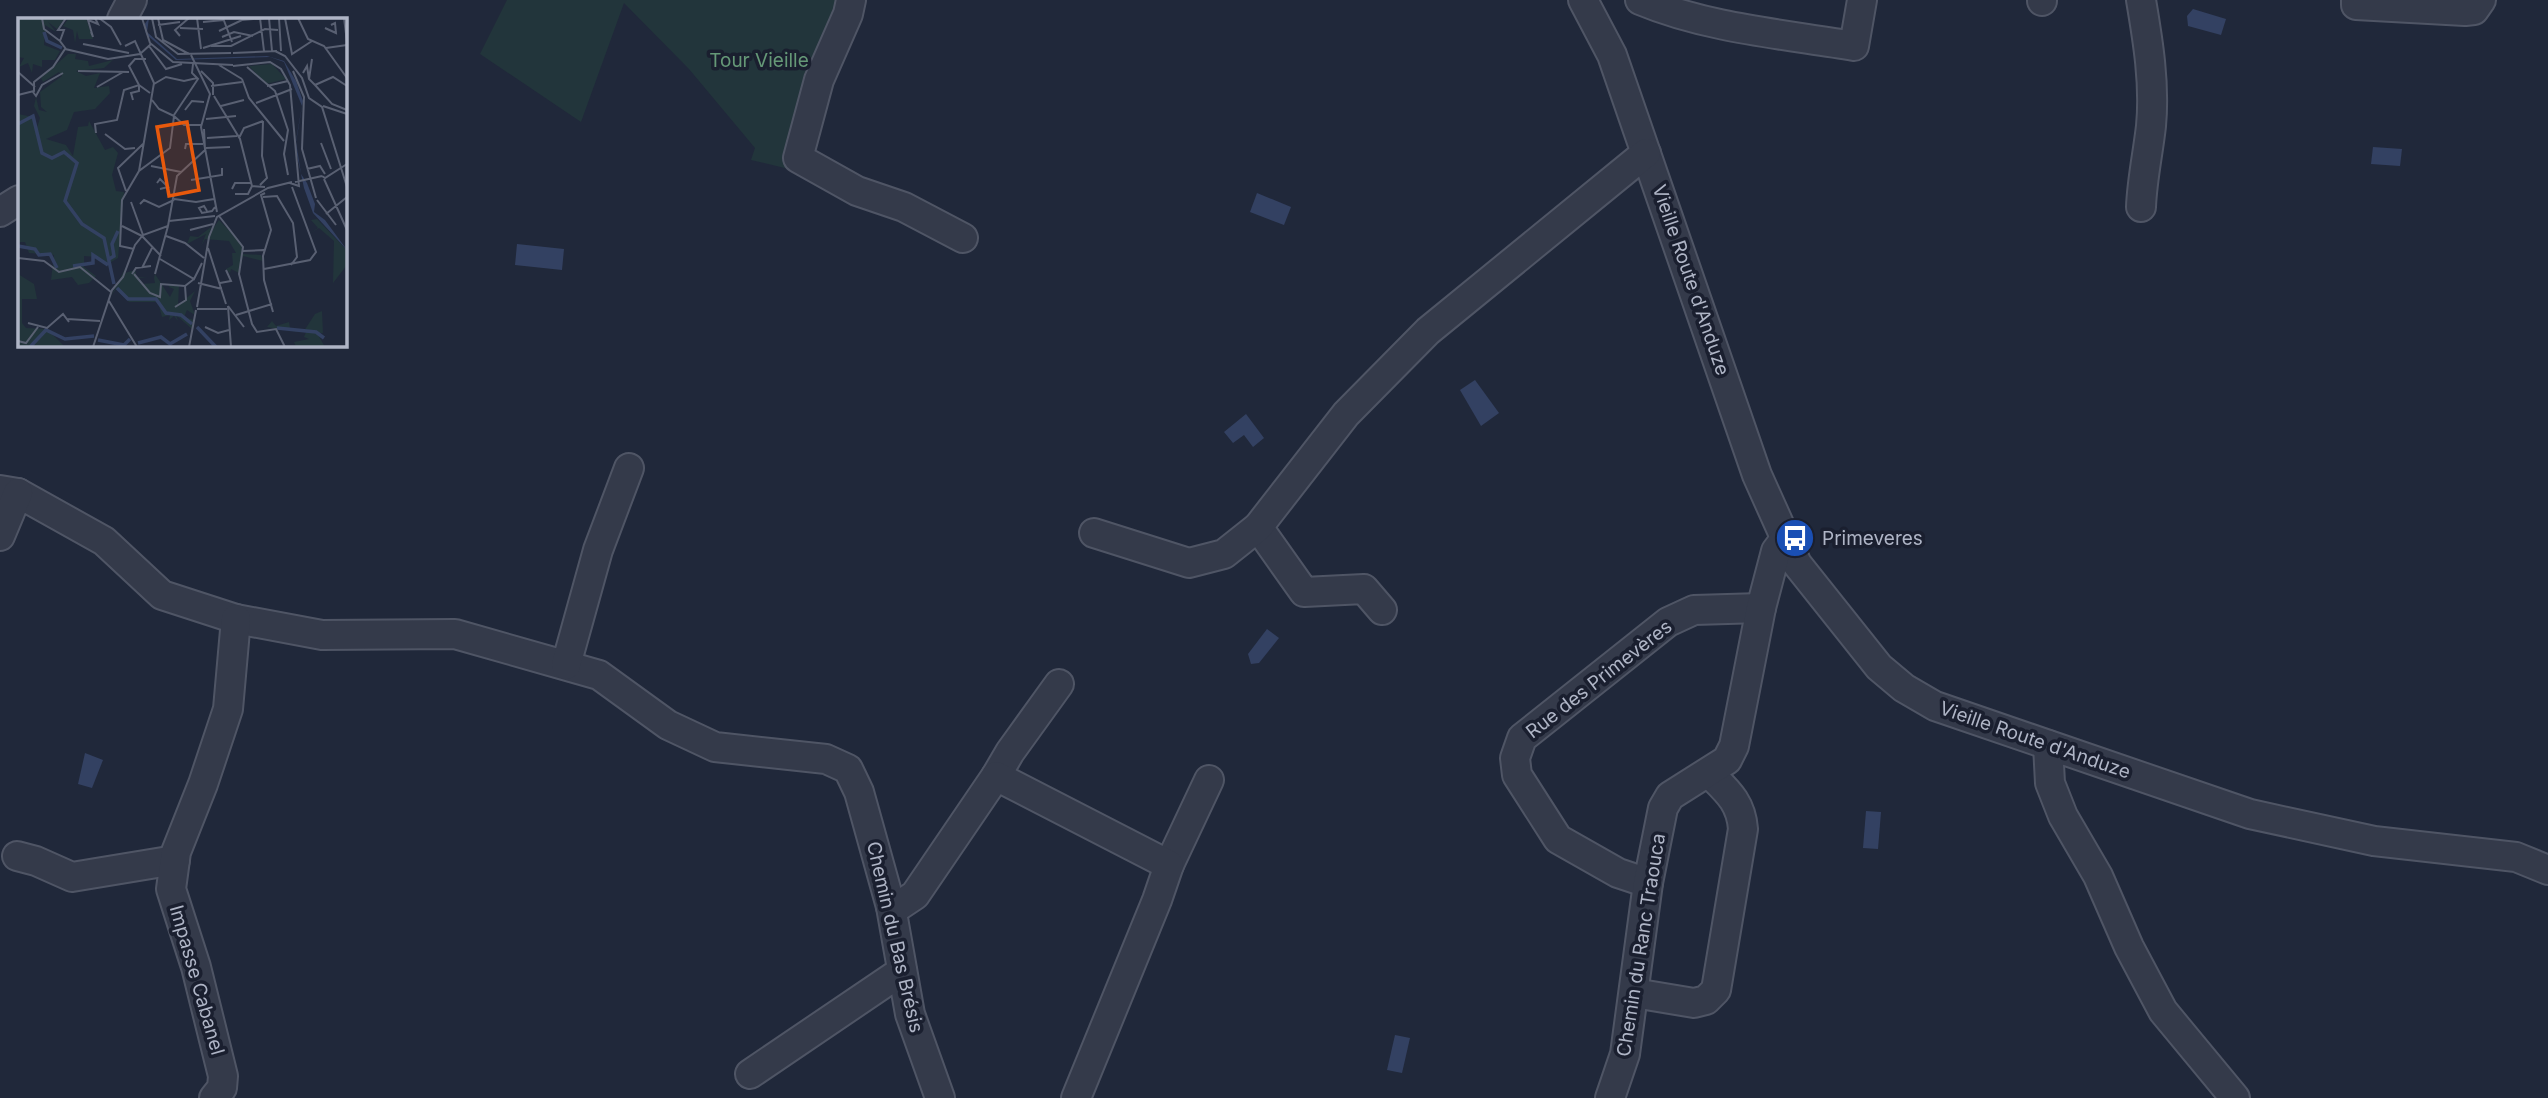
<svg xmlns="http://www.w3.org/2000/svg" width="2548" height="1098" viewBox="0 0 2548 1098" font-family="Inter,sans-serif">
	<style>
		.green { fill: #22353b }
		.water { fill: #334162 }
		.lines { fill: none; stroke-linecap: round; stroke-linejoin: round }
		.minor-casing { stroke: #4f5565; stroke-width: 32 }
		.minor { stroke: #343a4a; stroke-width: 28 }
		.labels { text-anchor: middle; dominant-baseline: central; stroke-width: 7; stroke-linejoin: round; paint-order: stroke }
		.park-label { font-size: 19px; fill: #659877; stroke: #1a1f2f }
		.street-label { font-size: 19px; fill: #afb5c6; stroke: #1a1f2f }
		.poi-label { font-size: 19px; fill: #afb5c6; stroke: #1a1f2f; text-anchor: start }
		.inset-river { fill: none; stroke: #334162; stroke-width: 3.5 }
		.inset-road { fill: none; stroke: #596072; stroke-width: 2 }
		.view { fill: #e8590c; fill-opacity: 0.15; stroke: #e8590c; stroke-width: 3.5 }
		.inset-edge { fill: none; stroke: #afb5c6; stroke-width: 3.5 }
	</style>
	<rect width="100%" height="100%" fill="#20283a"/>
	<polygon class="green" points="507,0 844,0 807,98 789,169 751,160 755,148 689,69 624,3 581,122 480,54"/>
	<g class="water">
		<polygon points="2193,9 2226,19 2221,35 2188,26 2187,16"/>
		<polygon points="2373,147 2402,149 2400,166 2371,164"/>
		<polygon points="1257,193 1291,207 1284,225 1250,212"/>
		<polygon points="517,244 564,249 562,270 515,265"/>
		<polygon points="1475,380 1499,413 1481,426 1460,390"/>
		<polygon points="1246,414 1264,438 1253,447 1244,435 1233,443 1224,432"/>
		<polygon points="1267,629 1279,638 1259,663 1251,664 1248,654"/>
		<polygon points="85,753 103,760 92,788 78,784"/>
		<polygon points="1866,811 1881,812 1878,849 1863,848"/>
		<polygon points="1395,1035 1410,1038 1402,1073 1387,1070"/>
	</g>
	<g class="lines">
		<g class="minor-casing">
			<g id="minor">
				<polyline points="851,0 848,14 819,80 798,158 857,191 904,207 963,238"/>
				<polyline points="1583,0 1612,55 1757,475 1797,564 1879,667 1904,688 1935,706 2250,814 2374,841 2516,857 2548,870"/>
				<path d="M1640,0C1707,28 1782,34 1854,46L1862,0"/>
				<polyline points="2042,0 2042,1"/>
				<polyline points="2356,0 2356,5 2465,11 2474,10 2481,0"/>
				<polyline points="122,19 132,0"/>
				<path d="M2141,207C2142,180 2148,153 2151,126C2155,84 2148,41 2141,0"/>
				<polyline points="0,212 19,200"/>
				<polyline points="0,490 18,493 104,541 162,595 236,619 322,635 455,634 599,675 668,725 715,747 826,759 848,769 859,792 891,907 910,1014 940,1098"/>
				<polyline points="1258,527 1304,592 1364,589 1382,610"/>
				<polyline points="1094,533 1189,563 1224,554 1258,527 1346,414 1428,331 1646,153"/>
				<polyline points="0,536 18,493"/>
				<polyline points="566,665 598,550 629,468"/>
				<polyline points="2048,745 2050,783 2063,816 2098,876 2129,947 2163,1011 2235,1098"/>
				<polyline points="996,776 1010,752 1059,684"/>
				<polyline points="17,856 36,861 72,877 175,860"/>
				<polyline points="1169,865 1209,780"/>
				<polyline points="1648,883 1618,873 1558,839 1517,775 1515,758 1522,738 1668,622 1694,610 1761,608"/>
				<polyline points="891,907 900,905 915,895 996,776 1169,865 1157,900 1076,1098"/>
				<path d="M1634,993L1694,1003L1706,1000L1716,990L1743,829C1741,802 1727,791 1709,773"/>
				<polyline points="750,1074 902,971"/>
				<polyline points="214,1098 222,1088 223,1076 196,967 171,889 176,852 203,784 228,709 236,619"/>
				<polyline points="1610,1098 1625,1054 1648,883 1663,808 1670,796 1727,760 1734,746 1761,608 1776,551 1785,539"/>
			</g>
		</g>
		<use href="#minor" class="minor"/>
	</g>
	<defs>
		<g id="bus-disc" transform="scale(2.0125)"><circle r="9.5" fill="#1a4fb4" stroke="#1a1f2f"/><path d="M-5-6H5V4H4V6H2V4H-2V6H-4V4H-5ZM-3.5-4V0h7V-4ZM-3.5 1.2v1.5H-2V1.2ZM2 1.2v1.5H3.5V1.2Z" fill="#fff"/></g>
	</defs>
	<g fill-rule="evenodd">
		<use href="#bus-disc" x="1795" y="538"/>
	</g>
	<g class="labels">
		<g class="park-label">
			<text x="759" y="60">Tour Vieille</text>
		</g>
		<g class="street-label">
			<text transform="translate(1691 280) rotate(71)">Vieille Route d'Anduze</text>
			<text transform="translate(1599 679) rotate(-38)">Rue des Primevères</text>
			<text transform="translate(2035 740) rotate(19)">Vieille Route d'Anduze</text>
			<text transform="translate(895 937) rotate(77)">Chemin du Bas Brésis</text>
			<text transform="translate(1641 945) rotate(-81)">Chemin du Ranc Traouca</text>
			<text transform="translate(197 980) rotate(74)">Impasse Cabanel</text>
		</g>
		<g class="poi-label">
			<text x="1822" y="538">Primeveres</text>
		</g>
	</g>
	<g transform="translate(18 18)">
		<rect width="329" height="329" fill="#20283a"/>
		<path d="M0,0H47L39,11L30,4L38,14L27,7L26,27L42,33L37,42H24V49L15,46L14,55L10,45L1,49L6,40L0,39ZM51,0H68L75,21H61L59,13L57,25L55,12L45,8ZM50,36H58L57,41L70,43L71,48L95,42L86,50L58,53L68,58L82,55L76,70L91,68L92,75L77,91L56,94L49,112L28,121L48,127L55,138L60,109L70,108L71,103L87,132L95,129L100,135L94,157L98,173L106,174L100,240L88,247L78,239L66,238V249L78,258L71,265L60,267L54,259L33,262L36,237L11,235L7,224H0V96L15,99L19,110L22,100L16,88L18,79L21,92L29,94L23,89L22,74L44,58L41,54L25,64L23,60ZM254,46L268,61L248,66L231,48ZM299,201L329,232V247L315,265L316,223L301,210L291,216L300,210L293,202ZM201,202L224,226L225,236L243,237L245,243L225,238L221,255L213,251L212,255L208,251L215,247L214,235H218L211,223L187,221L183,228L188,216L169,226L172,218L180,219L193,209L192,215ZM109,247L107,255L117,252L119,259L130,260H119L123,266L137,265L136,260L137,256L152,279L156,271L151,269L152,266L161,267L160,287L177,273L172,283L177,297L169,292L166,299L176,302L174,311L158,297L160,303L156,298L151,302L152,297L144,299L140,284H111L98,271L93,278ZM0,256L16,266L19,281H4V305L8,310L29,311L47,329H0ZM304,293L305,315H299L307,329H278L276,324L291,321L286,319L288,314H280L249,309L254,303L258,308L271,304L272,310L286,313L297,296Z" fill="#22353b"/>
		<path d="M131,0L129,14L159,41L249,38L266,43L278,63L285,83L278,124L283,156L289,165L297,186L296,194L307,202L329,232L295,195L286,170L277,128L284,88L266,44L252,39L158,42L128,16L126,7Z" fill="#334162"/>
		<path class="inset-river" d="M26,14L29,23L44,30M0,106L15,98L24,135L34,140L46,134L59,145L47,183L64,206L86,220L96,266M0,228L17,231L21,237L32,236L39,250M91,241L96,238L94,226L100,213M55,248L75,245V237L90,247M99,270L110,281H138L148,295L163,297L174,306M179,309L198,329M259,310L298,314L306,320M80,322L106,327L112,321M120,325L143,319L152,326L169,316M12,329L28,312L47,321L76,318"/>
		<path class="inset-road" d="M24,0L26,11L42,23M48,0L40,12H46L42,23L48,31M81,0L93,9L103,27M124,0L132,25L155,44L215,47M134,0L138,19L160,36L213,35M140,0L145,22L171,36M179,0L183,31M205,0L214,24M242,0L246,33M251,0L254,33M261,0L263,33M267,0L274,36L294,23M280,0L290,21L306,28L329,60M326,0L329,24M185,4L206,2M140,7L162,4M162,10L185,11M307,10L318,15L317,5L313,7M201,13L224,2L248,0M73,14L75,19L70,2L80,6L77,0M162,18L157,12L171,0M204,19L216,14L235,18M65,26L111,35M107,28L117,23L136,65L121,153M131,28L148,51L164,46M193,28H213L247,11L260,12M185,30L223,18M308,30L329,27M257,33L267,38L284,60L291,80L304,89L329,169M215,35L259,33M173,37L192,76L183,109L199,194M294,41L291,61L297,67L315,59L329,68M201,47L224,61M215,48L252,44L263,51L272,67L281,168L272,165M229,49L257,73L270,112L266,136L270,157M60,53L111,54M183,53L195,65V77M275,53L286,79L284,131L298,180M0,54L17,69M285,55L289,48L291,61M224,61L231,80L266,123M136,66L148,59L166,63L179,60M297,67L314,86L329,92M193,68L224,64M249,68L270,63M79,69L105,54M15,74L18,78L24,67L45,55M0,77L16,73V64L35,49L47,31L90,41L122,36L133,26M196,78L222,121L234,168L247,169M115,82L113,75L121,73V67L111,48L117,41H128M134,82L141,91L156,98M238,85L274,71M203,88L226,82M305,88L329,96M167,92L174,83L186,84M156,97L180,61L174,55L175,46M156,98L166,107H183M188,101L218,98M78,115L77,106L99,102L106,72L121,67L132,75M87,116L107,131L117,130M189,120L219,118M221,120L226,110L245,103M303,125L313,151M188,130L212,129M167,131L168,126H185M133,148L163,154M289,151L302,148L307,156M304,158L307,160L329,146M306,161L329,212M173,162L204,157V150M277,164L304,158M139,165L142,161L150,169L142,171M242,167L249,160L244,138L245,103M214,171L217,165H233M108,173L100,150L125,126M247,175L243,177L253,212L245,238L246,262L255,294M217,176H230L234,168M245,179L259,178L275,205L279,239L273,247M156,181L178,184L196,181M299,182L318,207M113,184L125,217M122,186L126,182L141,189L156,182M189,193L186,188L181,190L184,195L194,193L197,189M308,196L329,179M201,198L225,229L221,256L234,306L239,314L258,311L267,329M151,203L197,198M104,208L124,218M172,212L195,206M124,218L143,238M148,218L167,225L186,240M190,230L208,286M116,231L102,228L104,182L121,153L152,130L156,98M225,233L246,232M0,240L26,243L41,254L62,249L93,274M142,241L176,261L184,245M124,250L134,230M246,251L292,242L298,234L274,169M114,256L118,250L133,248M116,256L132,275L142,279L143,266L167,268L176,261M137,256L150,208M180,265L204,271M202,265L213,263L208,252M91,283L119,329M210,288L213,329M210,288L226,309M157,289L168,282L167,268M179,289L191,219L199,199L250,170L274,164M179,291H209M218,297L254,286M49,301L82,303M10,305L29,310L45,296L51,304M187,309L200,315L211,312M0,323L8,325L20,309M75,329L94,272L105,259L117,227L125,217L150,208L159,158L187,132L186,111M171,329L178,292"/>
		<path class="view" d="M169,104L181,172L151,178L139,109Z"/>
		<rect width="329" height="329" class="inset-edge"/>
	</g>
</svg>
